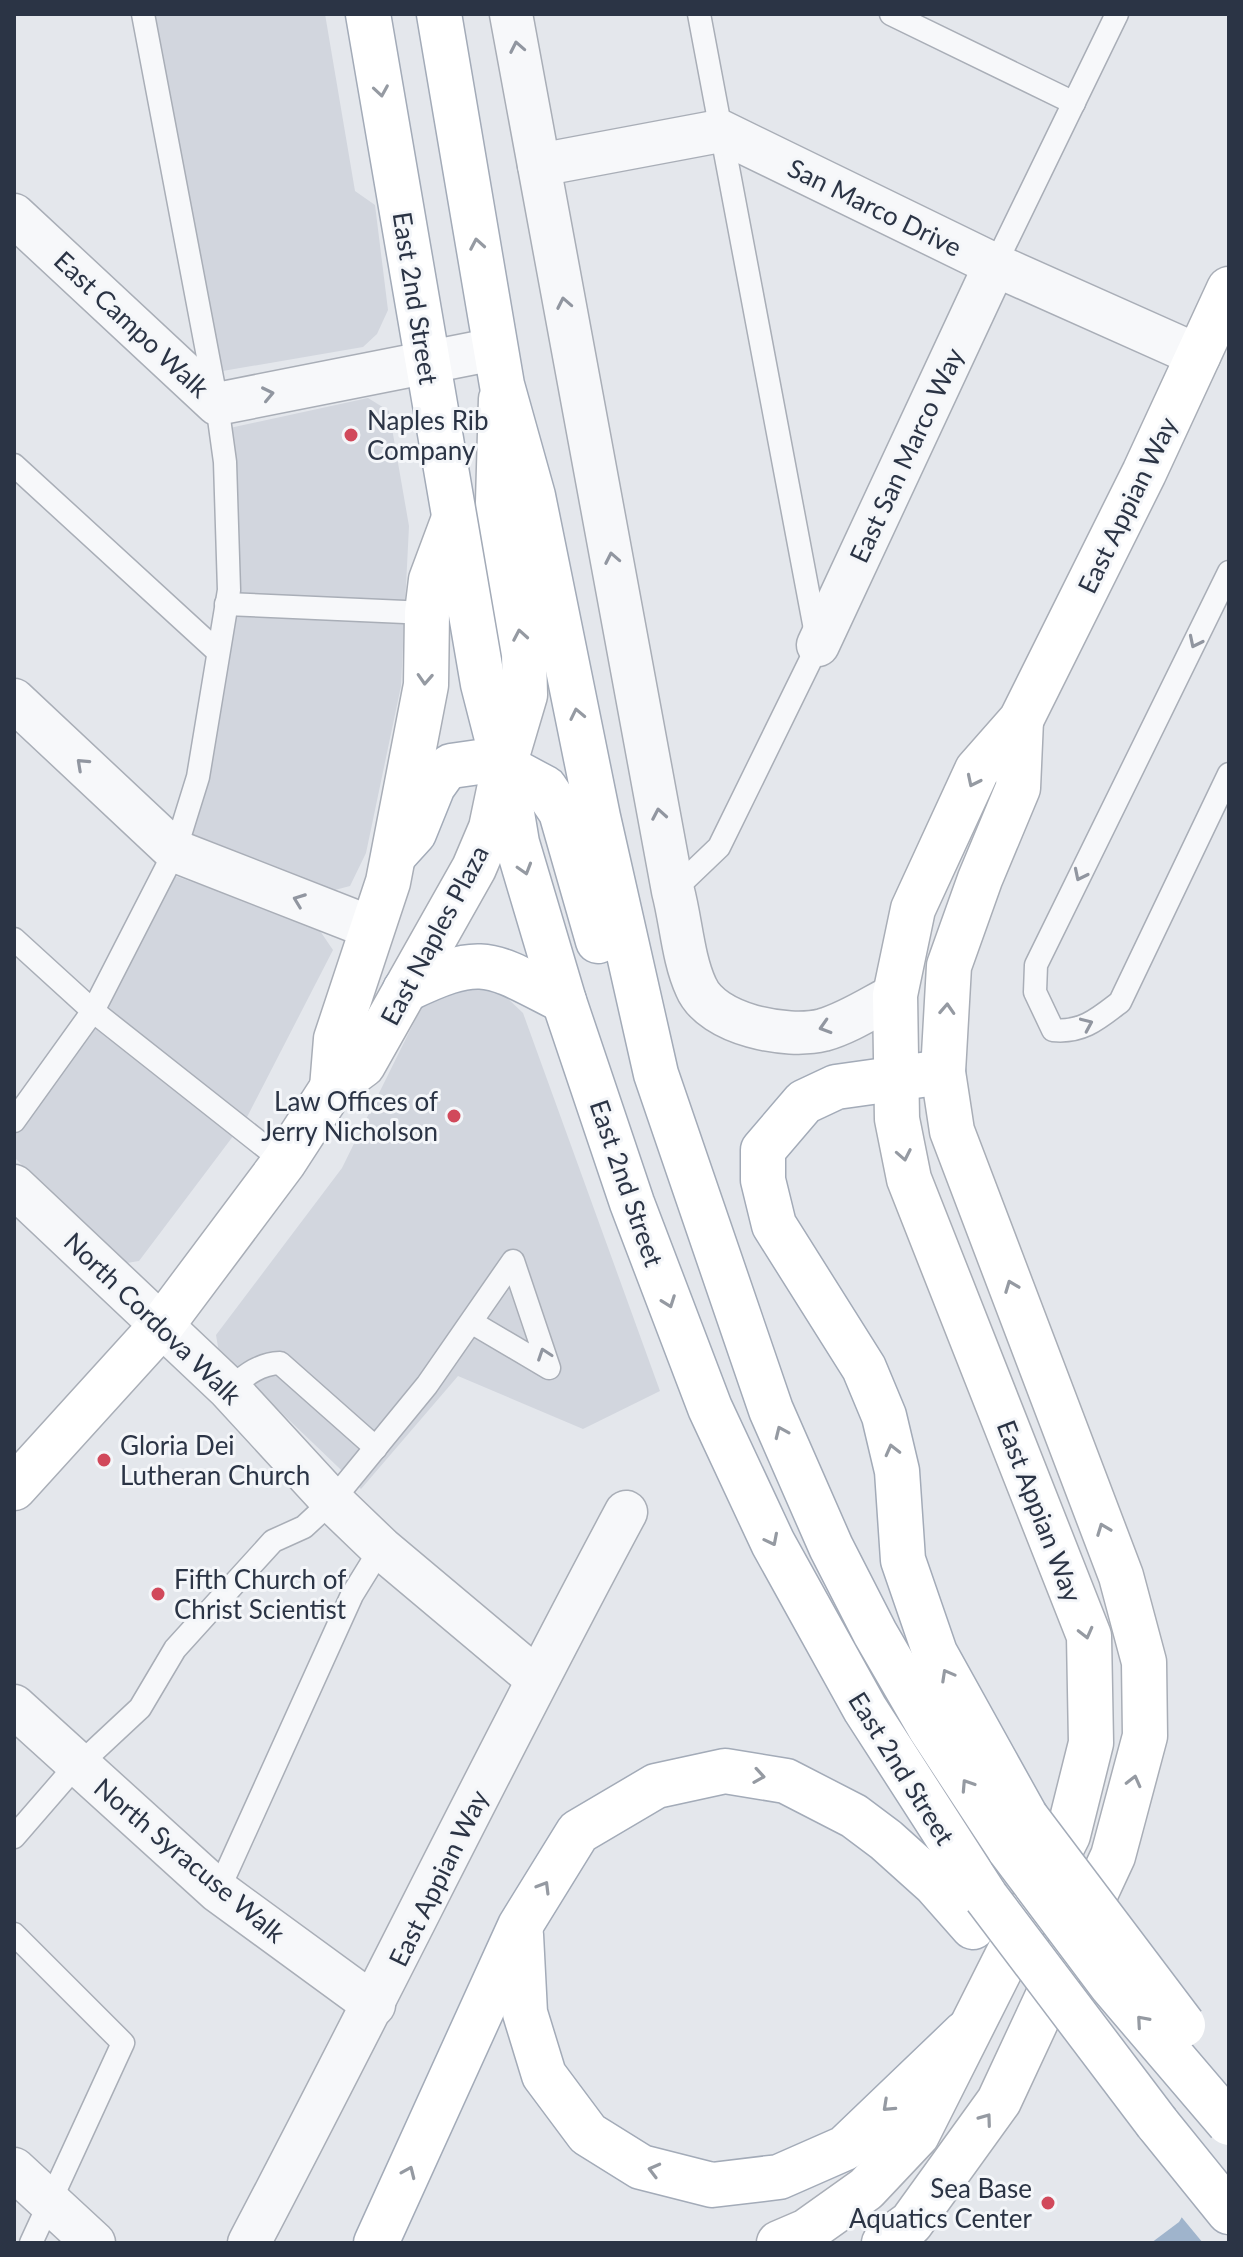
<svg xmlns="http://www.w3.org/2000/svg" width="1243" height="2257" viewBox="0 0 1243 2257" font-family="Lato,sans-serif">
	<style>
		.built { fill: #d2d6de }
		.water { fill: #9fb4cc }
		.pier { fill: #e4e7ec }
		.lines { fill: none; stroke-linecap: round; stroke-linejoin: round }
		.lane-casing { stroke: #a9aeb7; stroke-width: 25 }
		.street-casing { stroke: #a9aeb7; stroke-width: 45 }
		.secondary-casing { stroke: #a9aeb7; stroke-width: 47 }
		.primary-casing { stroke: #a3abb8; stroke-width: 47 }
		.lane { stroke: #f7f8fa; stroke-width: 22 }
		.street { stroke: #f7f8fa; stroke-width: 42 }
		.secondary { stroke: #fff; stroke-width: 44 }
		.primary { stroke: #fff; stroke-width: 44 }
		.primary-bridge-casing { stroke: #a3abb8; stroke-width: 47; stroke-linecap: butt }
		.primary-bridge { stroke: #fff; stroke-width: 44 }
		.oneway { stroke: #9196a0 }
		.oneway2 { stroke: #959aa2 }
		.poi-dot { fill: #d1495b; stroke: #f4f6f9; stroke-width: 3 }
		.labels { text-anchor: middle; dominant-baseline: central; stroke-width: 6; stroke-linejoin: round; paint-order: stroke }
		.street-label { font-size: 26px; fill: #2b3445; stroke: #f4f6f9 }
		.poi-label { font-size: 26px; fill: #2b3445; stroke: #f4f6f9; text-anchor: start }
	</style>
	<rect width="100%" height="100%" fill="#e4e7ec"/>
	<g class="built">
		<polygon points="139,14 325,14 355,191 375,205 388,310 377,334 363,347 205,374"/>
		<polygon points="368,398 389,411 409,526 401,686 366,853 350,886 331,891 172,832 179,818 208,665 222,559 216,431"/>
		<polygon points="155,869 316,925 333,950 246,1119 139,1261 121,1264 14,1157 14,1104 48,1062 132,921"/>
		<polygon points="476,983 503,994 523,1013 660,1391 583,1429 458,1376 361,1489 219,1353 216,1335 342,1168 427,996"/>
	</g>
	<polygon class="water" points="1229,2138 1229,2243 1151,2243 1179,2222"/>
	<polygon class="pier" points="1229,2134 1229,2243 1203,2243 1179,2214"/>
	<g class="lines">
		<g class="lane-casing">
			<g id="lane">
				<polyline points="891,14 1074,103"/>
				<polyline points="995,265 1117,14"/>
				<polyline points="14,465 217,651"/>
				<path d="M1229,572L1036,965L1035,992L1053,1030C1082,1033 1098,1019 1120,1002L1229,774"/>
				<polyline points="226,604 427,613"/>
				<polyline points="673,891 719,847 818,645 699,14"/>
				<polyline points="14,939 93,1011 284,1162"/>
				<polyline points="14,1121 93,1011 175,851 198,777 229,590 225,462 217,404 143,14"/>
				<path d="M229,1389C245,1376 258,1364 280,1363L376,1448"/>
				<polyline points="14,1837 66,1777 140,1708 175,1649 273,1541 304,1527 332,1501 427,1385 513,1261 549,1368 471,1322"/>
				<polyline points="218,1891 352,1595 381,1548"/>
				<polyline points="14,1934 123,2043 31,2243"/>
			</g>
		</g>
		<g class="street-casing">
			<g id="street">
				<path d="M511,14L673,891C681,921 683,959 696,987C712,1025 787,1039 823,1030C848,1023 872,1007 895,995"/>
				<polyline points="539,165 720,131 995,265 1199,356"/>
				<polyline points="14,215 217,404 495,349"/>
				<polyline points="818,645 995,265"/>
				<polyline points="14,700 175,851 372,928"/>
				<polyline points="14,1186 229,1389 332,1501 381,1548 537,1679"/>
				<polyline points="14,1706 218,1891 374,2005"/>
				<polyline points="14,2169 94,2243"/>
				<path d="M249,2243C377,2000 496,1754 626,1512"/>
			</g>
		</g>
		<g class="secondary-casing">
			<g id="secondary">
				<polyline points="332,1088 336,1039 388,882 426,685 427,613 431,580 453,521"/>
				<polyline points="14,1488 162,1325 284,1162 332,1088 363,1065 474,868 491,828 504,766 525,695 524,654 498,502 501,399"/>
				<polyline points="779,2243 807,2231 866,2189 917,2135 1068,1835 1091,1743 1089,1636 909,1179 897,1119 895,995 913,909 977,770 1021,720 1144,473 1229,289"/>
				<polyline points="884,2243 911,2223 999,2101 1113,1856 1145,1736 1144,1662 1121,1576 952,1131 943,1072 949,966 980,879 1018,788 1021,720"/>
			</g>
		</g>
		<g class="primary-casing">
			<g id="primary">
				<polyline points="368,14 483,684 504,766 517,843 564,1001 632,1203 710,1408 773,1543 865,1709 986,1897"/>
				<polyline points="439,14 502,385 533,496 598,817 656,1074 771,1410 831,1547 875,1633 930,1728 1010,1850"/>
				<polyline points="394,855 414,833 433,786 443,772 451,766 479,762 504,766 545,788 561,812 598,941"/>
				<path d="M405,990C484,952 489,963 564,1001"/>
				<polyline points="943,1072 836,1087 804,1102 763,1150 763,1180 774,1225 864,1368 884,1416 897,1471 903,1560 935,1653 1026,1817"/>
				<polyline points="521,1935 525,2013 544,2075 588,2134 641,2167 712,2185 779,2177 845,2148 965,2033"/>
				<polyline points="1157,2123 1229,2212"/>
				<polyline points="376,2243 520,1926 578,1832 656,1786 725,1771 786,1781 854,1816 886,1840 935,1884 973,1927"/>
			</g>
		</g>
		<use href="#lane" class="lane"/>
		<use href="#street" class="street"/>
		<use href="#secondary" class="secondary"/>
		<use href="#primary" class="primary"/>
		<g class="primary-bridge-casing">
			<g id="primary-bridge">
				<polyline points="1026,1817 1183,2025"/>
				<polyline points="1010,1850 1112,1986 1229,2123"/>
				<polyline points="986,1897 1157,2123"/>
			</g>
		</g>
		<use href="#primary-bridge" class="primary-bridge"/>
	</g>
	<defs><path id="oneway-chevron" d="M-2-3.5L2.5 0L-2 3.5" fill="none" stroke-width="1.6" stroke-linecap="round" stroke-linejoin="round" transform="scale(2)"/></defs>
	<g class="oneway">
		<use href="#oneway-chevron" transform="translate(517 47) rotate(-101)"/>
		<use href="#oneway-chevron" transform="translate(564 303) rotate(-101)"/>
		<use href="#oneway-chevron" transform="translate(268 394) rotate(-12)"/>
		<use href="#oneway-chevron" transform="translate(612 558) rotate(-101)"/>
		<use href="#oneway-chevron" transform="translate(1195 642) rotate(116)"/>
		<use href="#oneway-chevron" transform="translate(82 764) rotate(-137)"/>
		<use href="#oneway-chevron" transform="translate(659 814) rotate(-100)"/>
		<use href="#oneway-chevron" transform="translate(1080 875) rotate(116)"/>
		<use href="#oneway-chevron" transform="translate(299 900) rotate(-159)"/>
		<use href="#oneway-chevron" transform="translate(1087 1024) rotate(-24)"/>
		<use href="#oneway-chevron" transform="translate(825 1027) rotate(163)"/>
		<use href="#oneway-chevron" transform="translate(544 1354) rotate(-109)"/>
	</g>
	<g class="oneway2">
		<use href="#oneway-chevron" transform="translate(381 91) rotate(81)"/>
		<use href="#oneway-chevron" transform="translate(477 244) rotate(-100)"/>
		<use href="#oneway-chevron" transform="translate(520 635) rotate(-100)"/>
		<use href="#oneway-chevron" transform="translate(425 679) rotate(93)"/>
		<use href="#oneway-chevron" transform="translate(577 714) rotate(-102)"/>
		<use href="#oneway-chevron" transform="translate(973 781) rotate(116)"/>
		<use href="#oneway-chevron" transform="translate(525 869) rotate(73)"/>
		<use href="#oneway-chevron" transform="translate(947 1009) rotate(-87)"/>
		<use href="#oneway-chevron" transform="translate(904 1155) rotate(79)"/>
		<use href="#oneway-chevron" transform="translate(1011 1286) rotate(-111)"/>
		<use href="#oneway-chevron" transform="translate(669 1302) rotate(70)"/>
		<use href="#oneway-chevron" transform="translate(781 1432) rotate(-114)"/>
		<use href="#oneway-chevron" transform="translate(892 1450) rotate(-104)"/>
		<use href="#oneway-chevron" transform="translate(1103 1529) rotate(-111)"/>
		<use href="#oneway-chevron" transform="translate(772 1540) rotate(63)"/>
		<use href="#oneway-chevron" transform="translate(1086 1633) rotate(76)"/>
		<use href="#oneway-chevron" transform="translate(947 1675) rotate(-119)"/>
		<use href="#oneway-chevron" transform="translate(759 1776) rotate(9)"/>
		<use href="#oneway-chevron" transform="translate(1134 1781) rotate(-76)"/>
		<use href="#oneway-chevron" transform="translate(967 1785) rotate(-123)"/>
		<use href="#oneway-chevron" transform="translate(544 1887) rotate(-59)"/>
		<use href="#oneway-chevron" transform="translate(1142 2021) rotate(-131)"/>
		<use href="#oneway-chevron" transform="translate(888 2106) rotate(137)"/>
		<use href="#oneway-chevron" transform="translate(986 2119) rotate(-54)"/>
		<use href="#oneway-chevron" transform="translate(654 2170) rotate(-165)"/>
		<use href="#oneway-chevron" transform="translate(409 2172) rotate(-66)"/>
	</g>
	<g class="poi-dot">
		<circle cx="351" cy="435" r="8"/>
		<circle cx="454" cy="1116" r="8"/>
		<circle cx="104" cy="1460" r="8"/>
		<circle cx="158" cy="1594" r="8"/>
		<circle cx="1048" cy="2203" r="8"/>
	</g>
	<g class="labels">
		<g class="street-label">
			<text transform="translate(875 207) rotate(26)">San Marco Drive</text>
			<text transform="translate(416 298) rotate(81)">East 2nd Street</text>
			<text transform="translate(132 324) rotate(43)">East Campo Walk</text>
			<text transform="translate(906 455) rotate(-65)">East San Marco Way</text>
			<text transform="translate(1127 505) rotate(-64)">East Appian Way</text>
			<text transform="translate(434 935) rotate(-62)">East Naples Plaza</text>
			<text transform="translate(627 1183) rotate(71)">East 2nd Street</text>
			<text transform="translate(153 1318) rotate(44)">North Cordova Walk</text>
			<text transform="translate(1040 1511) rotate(69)">East Appian Way</text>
			<text transform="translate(902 1768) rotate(58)">East 2nd Street</text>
			<text transform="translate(190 1860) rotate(40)">North Syracuse Walk</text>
			<text transform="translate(438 1878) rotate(-64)">East Appian Way</text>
		</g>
		<g class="poi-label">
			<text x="367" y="420">Naples Rib<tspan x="367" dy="30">Company</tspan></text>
			<text x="438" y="1101" text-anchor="end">Law Offices of<tspan x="438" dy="30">Jerry Nicholson</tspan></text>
			<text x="120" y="1445">Gloria Dei<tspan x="120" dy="30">Lutheran Church</tspan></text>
			<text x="174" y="1579">Fifth Church of<tspan x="174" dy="30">Christ Scientist</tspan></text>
			<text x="1032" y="2188" text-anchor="end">Sea Base<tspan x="1032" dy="30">Aquatics Center</tspan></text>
		</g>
	</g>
	<rect width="1243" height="2257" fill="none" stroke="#2b3445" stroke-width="32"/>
</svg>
